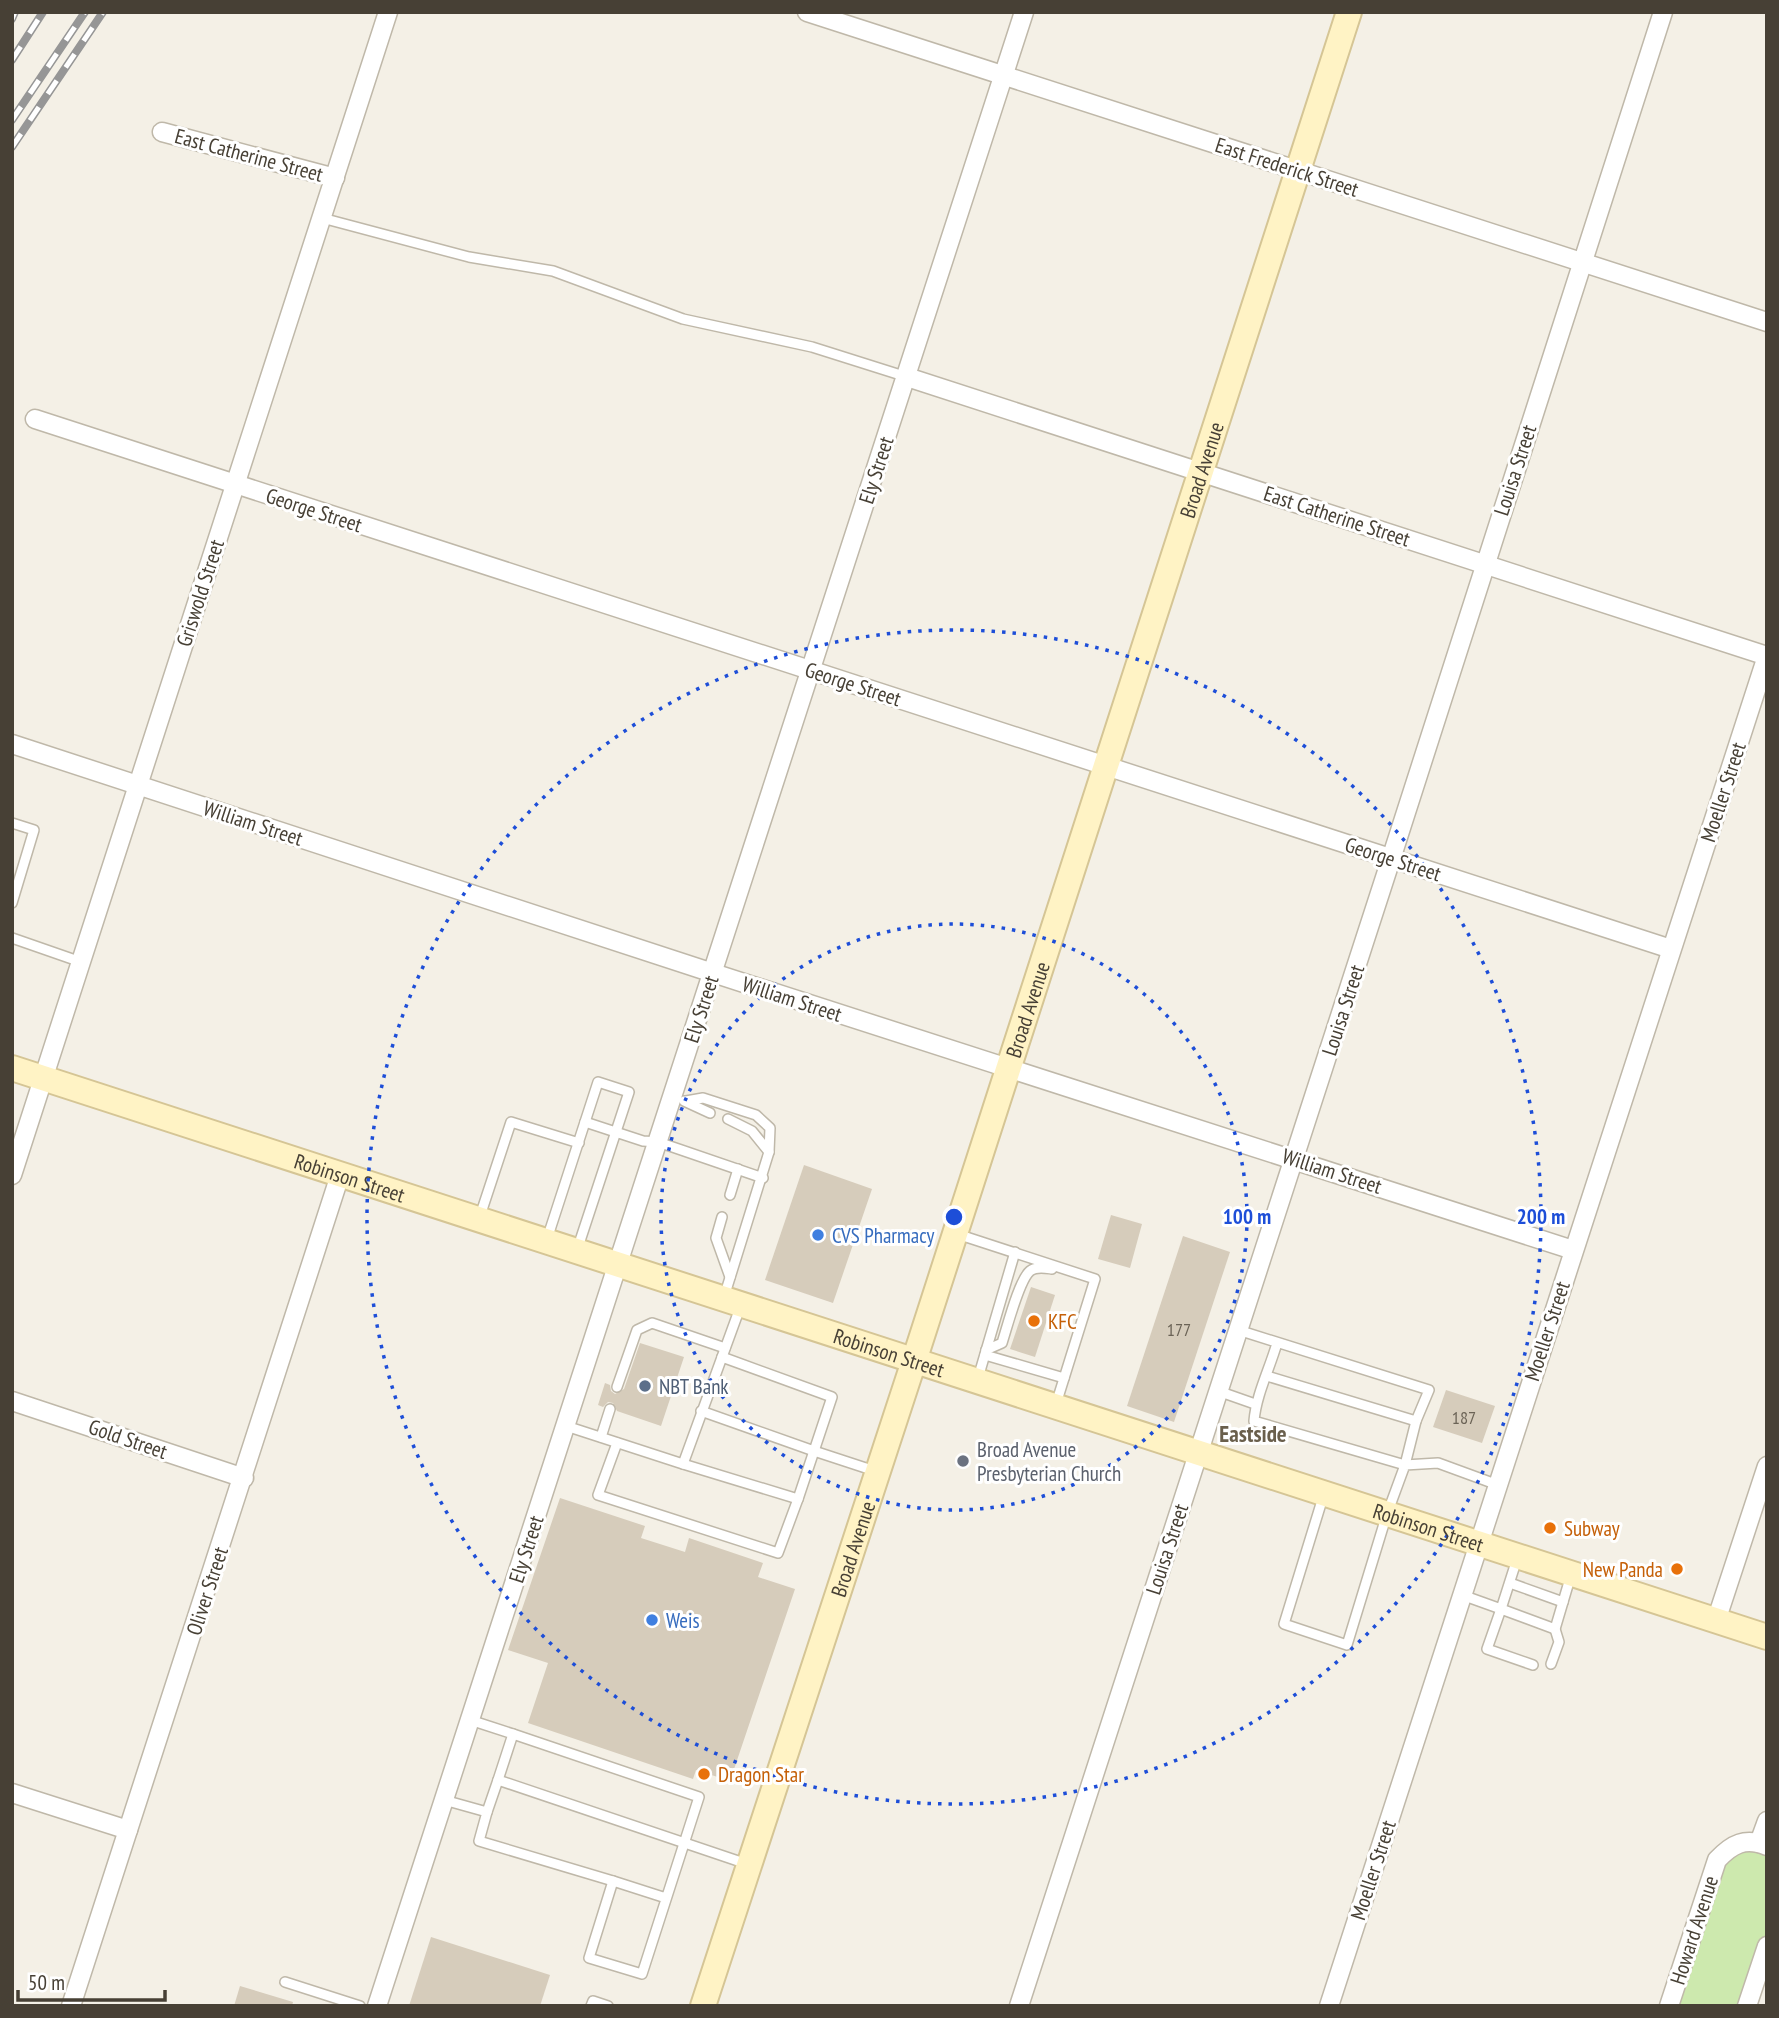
<svg xmlns="http://www.w3.org/2000/svg" width="1779" height="2018" viewBox="0 0 1779 2018" font-family="'PT Sans Narrow',sans-serif">
	<style>
		.green { fill: #cde9ae }
		.building { fill: #d6ccbb }
		.lines { fill: none; stroke-linecap: round; stroke-linejoin: round }
		.lane-casing { stroke: #bfb8a9; stroke-width: 12 }
		.street-casing { stroke: #bfb8a9; stroke-width: 21 }
		.secondary-casing { stroke: #d5c595; stroke-width: 28 }
		.lane { stroke: #fff; stroke-width: 9 }
		.street { stroke: #fff; stroke-width: 18 }
		.secondary { stroke: #fff3c5; stroke-width: 24 }
		.rail-casing { stroke: #969696; stroke-width: 8 }
		.rail { stroke: #fff; stroke-width: 5; stroke-dasharray: 16; stroke-linecap: butt }
		.ring { fill: none; stroke: #1d4ed8; stroke-width: 3.5; stroke-dasharray: 3.5 7 }
		.shop-dot { fill: #3f7fe0; stroke: #fff; stroke-width: 2.5 }
		.food-dot { fill: #e8710a; stroke: #fff; stroke-width: 2.5 }
		.service-dot { fill: #5c6f8a; stroke: #fff; stroke-width: 2.5 }
		.worship-dot { fill: #6b7280; stroke: #fff; stroke-width: 2.5 }
		.labels { text-anchor: middle; dominant-baseline: central; stroke-width: 6; stroke-linejoin: round; paint-order: stroke }
		.number-label { font-size: 18px; fill: #6b6356 }
		.street-label { font-size: 21px; fill: #474035; stroke: #fff }
		.shop-label { font-size: 21px; fill: #366cbe; stroke: #fff; text-anchor: start }
		.food-label { font-size: 21px; fill: #c56008; stroke: #fff; text-anchor: start }
		.service-label { font-size: 21px; fill: #4e5e75; stroke: #fff; text-anchor: start }
		.worship-label { font-size: 21px; fill: #5b616d; stroke: #fff; text-anchor: start }
		.neighbourhood-label { font-size: 23px; font-weight: bold; fill: #6a5f4c; stroke: #fff }
		.centre { fill: #1d4ed8; stroke: #fff; stroke-width: 3.5 }
		.ring-label { font-size: 21px; text-anchor: middle; font-weight: bold; fill: #1d4ed8; stroke: #fff; stroke-width: 6; stroke-linejoin: round; paint-order: stroke }
	</style>
	<rect width="100%" height="100%" fill="#f4f0e6"/>
	<polygon class="green" points="1767,1846 1767,1947 1748,2006 1670,2006 1729,1847"/>
	<g class="building">
		<polygon points="804,1165 872,1189 833,1303 765,1280"/>
		<polygon points="1111,1215 1142,1224 1130,1268 1098,1259"/>
		<polygon points="1183,1236 1230,1252 1174,1422 1127,1406"/>
		<polygon points="1031,1287 1055,1295 1035,1357 1010,1349"/>
		<polygon points="640,1343 684,1357 661,1426 617,1411 613,1403 608,1402 603,1407 598,1405 605,1383 610,1385 611,1391 615,1394 624,1389"/>
		<polygon points="1446,1390 1495,1406 1482,1443 1433,1427"/>
		<polygon points="560,1498 645,1526 641,1538 685,1552 689,1538 763,1563 758,1577 795,1589 730,1781 696,1770 693,1779 528,1723 548,1663 508,1650"/>
		<polygon points="431,1937 550,1975 540,2006 409,2006"/>
		<polygon points="240,1986 293,2002 292,2006 234,2006"/>
	</g>
	<g class="lines">
		<g class="lane-casing">
			<g id="lane">
				<polyline points="322,218 469,257 553,271 683,319 812,347 907,377"/>
				<polyline points="12,823 34,830 12,903"/>
				<polyline points="12,938 81,962"/>
				<polyline points="684,1101 710,1113"/>
				<polyline points="686,1101 703,1098 756,1115 770,1128 769,1152"/>
				<polyline points="730,1195 738,1169"/>
				<polyline points="722,1217 716,1238 730,1277"/>
				<polyline points="479,1219 511,1122 579,1143"/>
				<polyline points="957,1234 1095,1279 1056,1404"/>
				<polyline points="547,1239 585,1122 643,1141 658,1142 763,1178"/>
				<polyline points="577,1250 629,1092 598,1082 585,1122"/>
				<polyline points="724,1297 769,1152 752,1131 728,1119"/>
				<path d="M1238,1330L1429,1390L1416,1421L1405,1465L1254,1421C1256,1395 1270,1368 1277,1343"/>
				<path d="M986,1350L1002,1343C1007,1328 1019,1280 1030,1271C1036,1266 1045,1268 1052,1269"/>
				<polyline points="985,1355 1064,1378"/>
				<polyline points="1267,1376 1416,1421"/>
				<polyline points="978,1378 1015,1252"/>
				<polyline points="617,1387 637,1330 652,1323 725,1348"/>
				<polyline points="1218,1391 1255,1404"/>
				<polyline points="701,1411 814,1451 832,1397 722,1357"/>
				<polyline points="566,1426 683,1464 741,1305"/>
				<polyline points="601,1437 610,1409"/>
				<polyline points="617,1443 598,1495 778,1553 798,1499"/>
				<polyline points="683,1464 798,1499 814,1451 875,1471"/>
				<polyline points="1324,1494 1284,1624 1347,1645 1387,1514 1405,1465 1438,1463 1498,1485"/>
				<polyline points="1517,1559 1501,1609 1555,1629 1571,1575"/>
				<polyline points="1510,1583 1563,1602"/>
				<polyline points="1462,1595 1501,1609 1487,1649 1533,1665"/>
				<polyline points="1551,1664 1559,1642 1555,1629"/>
				<polyline points="470,1720 513,1734 498,1780 747,1864"/>
				<polyline points="513,1734 699,1797 642,1974 589,1958 613,1881 666,1898"/>
				<polyline points="444,1800 487,1812 479,1841 613,1881"/>
				<polyline points="487,1812 498,1780"/>
				<polyline points="285,1982 360,2006"/>
				<polyline points="591,2006 593,2001 608,2006"/>
			</g>
		</g>
		<g class="street-casing">
			<g id="street">
				<polyline points="807,12 1767,322"/>
				<polyline points="162,132 335,178"/>
				<polyline points="907,377 1767,656"/>
				<polyline points="35,419 1671,949"/>
				<polyline points="12,744 713,973 1573,1250"/>
				<polyline points="12,1175 388,12"/>
				<polyline points="12,1401 244,1478"/>
				<polyline points="1716,1621 1767,1466"/>
				<polyline points="12,1793 128,1830"/>
				<polyline points="1759,1843 1767,1821"/>
				<polyline points="71,2006 340,1175"/>
				<polyline points="377,2006 1024,12"/>
				<polyline points="1019,2006 1391,859 1663,12"/>
				<polyline points="1329,2006 1767,656"/>
				<path d="M1669,2006L1717,1860C1732,1844 1745,1837 1767,1846"/>
				<polyline points="1747,2006 1767,1946"/>
			</g>
		</g>
		<g class="secondary-casing">
			<g id="secondary">
				<path id="s1" d="M12,1068L1767,1637"/>
				<path id="s2" d="M703,2006L914,1361L1349,12"/>
			</g>
		</g>
		<use href="#lane" class="lane"/>
		<use href="#street" class="street"/>
		<use href="#secondary" class="secondary"/>
		<g class="rail-casing">
			<g id="rail">
				<polyline points="12,19 15,12"/>
				<polyline points="12,60 43,12"/>
				<polyline points="12,120 85,12"/>
				<polyline points="12,147 103,12"/>
			</g>
		</g>
		<use href="#rail" class="rail"/>
	</g>
	<g class="ring">
		<circle cx="954" cy="1217" r="293"/>
		<circle cx="954" cy="1217" r="587"/>
	</g>
	<g class="shop-dot">
		<circle cx="818" cy="1235" r="7"/>
		<circle cx="652" cy="1620" r="7"/>
	</g>
	<g class="food-dot">
		<circle cx="1034" cy="1321" r="7"/>
		<circle cx="1550" cy="1528" r="7"/>
		<circle cx="1677" cy="1569" r="7"/>
		<circle cx="704" cy="1774" r="7"/>
	</g>
	<circle class="service-dot" cx="645" cy="1386" r="7"/>
	<circle class="worship-dot" cx="963" cy="1461" r="7"/>
	<g class="labels">
		<g class="number-label">
			<text x="1179" y="1329">177</text>
			<text x="1464" y="1417">187</text>
		</g>
		<g class="street-label">
			<text transform="translate(249 155) rotate(15)">East Catherine Street</text>
			<text transform="translate(1287 167) rotate(18)">East Frederick Street</text>
			<text transform="translate(876 470) rotate(-72)">Ely Street</text>
			<text stroke="none"><textPath href="#s2" startOffset="1615">Broad Avenue</textPath></text>
			<text transform="translate(1515 470) rotate(-72)">Louisa Street</text>
			<text transform="translate(314 510) rotate(18)">George Street</text>
			<text transform="translate(1337 516) rotate(18)">East Catherine Street</text>
			<text transform="translate(200 593) rotate(-72)">Griswold Street</text>
			<text transform="translate(853 684) rotate(18)">George Street</text>
			<text transform="translate(1723 792) rotate(-72)">Moeller Street</text>
			<text transform="translate(253 823) rotate(18)">William Street</text>
			<text transform="translate(1393 859) rotate(18)">George Street</text>
			<text transform="translate(792 999) rotate(18)">William Street</text>
			<text transform="translate(701 1009) rotate(-72)">Ely Street</text>
			<text stroke="none"><textPath href="#s2" startOffset="1048">Broad Avenue</textPath></text>
			<text transform="translate(1343 1010) rotate(-72)">Louisa Street</text>
			<text transform="translate(1332 1171) rotate(18)">William Street</text>
			<text stroke="none"><textPath href="#s1" startOffset="355">Robinson Street</textPath></text>
			<text transform="translate(1547 1331) rotate(-72)">Moeller Street</text>
			<text stroke="none"><textPath href="#s1" startOffset="922">Robinson Street</textPath></text>
			<text transform="translate(128 1439) rotate(19)">Gold Street</text>
			<text stroke="none"><textPath href="#s1" startOffset="1489">Robinson Street</textPath></text>
			<text transform="translate(526 1549) rotate(-72)">Ely Street</text>
			<text stroke="none"><textPath href="#s2" startOffset="481">Broad Avenue</textPath></text>
			<text transform="translate(1167 1549) rotate(-72)">Louisa Street</text>
			<text transform="translate(207 1591) rotate(-72)">Oliver Street</text>
			<text transform="translate(1373 1870) rotate(-72)">Moeller Street</text>
			<text transform="translate(1694 1930) rotate(-72)">Howard Avenue</text>
		</g>
		<g class="shop-label">
			<text x="832" y="1235">CVS Pharmacy</text>
			<text x="666" y="1620">Weis</text>
		</g>
		<g class="food-label">
			<text x="1048" y="1321">KFC</text>
			<text x="1564" y="1528">Subway</text>
			<text x="1663" y="1569" text-anchor="end">New Panda</text>
			<text x="718" y="1774">Dragon Star</text>
		</g>
		<g class="service-label">
			<text x="659" y="1386">NBT Bank</text>
		</g>
		<g class="worship-label">
			<text x="977" y="1449">Broad Avenue<tspan x="977" dy="24">Presbyterian Church</tspan></text>
		</g>
		<g class="neighbourhood-label">
			<text x="1253" y="1433">Eastside</text>
		</g>
	</g>
	<circle cx="954" cy="1217" r="10" class="centre"/>
	<g class="ring-label">
		<text x="1247" y="1224">100 m</text>
		<text x="1541" y="1224">200 m</text>
	</g>
	<rect width="1779" height="2018" fill="none" stroke="#474035" stroke-width="28"/>
	<path d="M18 1990v10h147v-10" fill="none" stroke="#474035" stroke-width="3.5"/>
	<text x="28" y="1990" font-size="21" fill="#474035" stroke="#ffffff" stroke-width="5" paint-order="stroke">50 m</text>
</svg>
